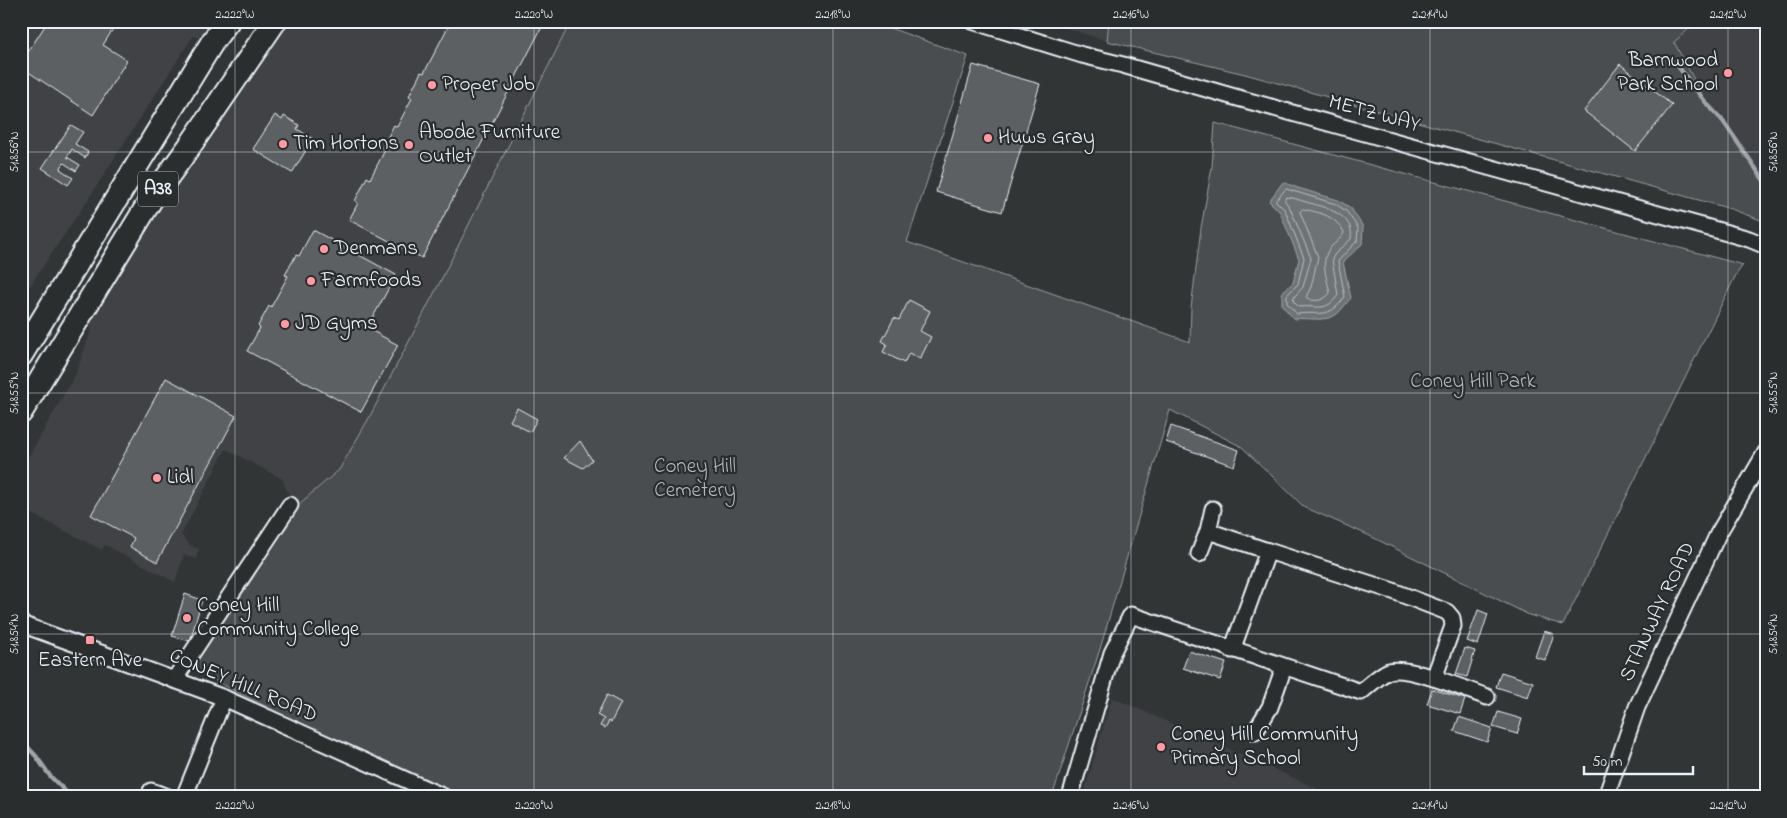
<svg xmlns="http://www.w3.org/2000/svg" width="1787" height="818" viewBox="0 0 1787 818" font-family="'Indie Flower',sans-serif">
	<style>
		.built { fill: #3f4244 }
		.green { fill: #494d4f; stroke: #989fa4 }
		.water { fill: #6e7376; stroke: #9fa5aa }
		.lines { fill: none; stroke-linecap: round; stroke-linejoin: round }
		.shore { stroke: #b7bfc4; stroke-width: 1 }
		.stream { stroke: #9fa5aa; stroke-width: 4.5 }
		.building { fill: #5c6063; stroke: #e8f1f8 }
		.minor-casing { stroke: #e8f1f8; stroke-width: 19 }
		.highway-casing { stroke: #e8f1f8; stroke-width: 26 }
		.minor { stroke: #2a2d2e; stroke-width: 15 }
		.highway { stroke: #2a2d2e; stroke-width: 22 }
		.ticks { fill: none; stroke: #e8f1f8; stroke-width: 1; stroke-opacity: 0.45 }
		.poi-dot { fill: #ff9aa2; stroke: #2a2d2e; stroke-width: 2 }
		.labels { text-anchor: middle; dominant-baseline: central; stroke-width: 4.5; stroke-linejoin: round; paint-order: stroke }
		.shield { fill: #2a2d2e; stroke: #afb6bb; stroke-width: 1 }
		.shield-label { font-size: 20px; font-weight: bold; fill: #e8f1f8 }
		.poi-label { font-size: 21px; fill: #e8f1f8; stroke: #2a2d2e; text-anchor: start }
		.street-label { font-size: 21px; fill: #e8f1f8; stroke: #2a2d2e }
		.park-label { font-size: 21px; fill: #b0b8bd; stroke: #2a2d2e }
		.neatline { fill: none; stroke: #e8f1f8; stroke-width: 2 }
		.ticks-label { font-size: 12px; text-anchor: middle; fill: #e8f1f8 }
	</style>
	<rect width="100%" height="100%" fill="#323536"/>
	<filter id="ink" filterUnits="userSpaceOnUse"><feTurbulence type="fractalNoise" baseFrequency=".02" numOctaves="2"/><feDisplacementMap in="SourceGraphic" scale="10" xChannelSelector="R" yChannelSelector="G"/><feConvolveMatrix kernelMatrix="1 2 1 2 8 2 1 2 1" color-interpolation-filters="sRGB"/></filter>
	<g filter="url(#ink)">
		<g class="built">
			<polygon points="21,21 228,21 213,41 193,36 87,201 21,299"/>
			<polygon points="290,21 571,21 440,282 369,418 339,470 299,504 290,498 282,479 226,449 181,535 191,546 199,549 196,559 184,555 175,582 105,545 102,550 21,508 21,470 76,373 91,330 91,319 146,223"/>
			<polygon points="1044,21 1109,21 1107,41"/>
			<polygon points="1698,21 1766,21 1766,183 1723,121 1707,104 1674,42"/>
			<polygon points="1112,697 1336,797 1083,797"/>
		</g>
		<g class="green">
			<path d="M571,21H875L887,27L968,56L907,242L1190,342L1191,308L1201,228L1212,167L1215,123L1743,265L1736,275L1563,625L1529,615L1368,535L1304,507L1242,447L1170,410L1100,649L1052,797H467C428,783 392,766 354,749C300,724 246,697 193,669L198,657L299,504L339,470L369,418L440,282Z"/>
			<polygon points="1109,21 1698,21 1674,42 1707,104 1723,121 1766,183 1766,222 1731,209 1245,74 1107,41"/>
		</g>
		<path class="water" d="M1283,182L1298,188L1338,200L1351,208L1363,227L1362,244L1343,262L1351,298C1346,303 1342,310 1337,314C1326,323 1308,317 1294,319L1282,305V292L1293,283L1299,259L1280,212L1269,201Z"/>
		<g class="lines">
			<g class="shore">
				<path d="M1286,189L1336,204L1347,212L1358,228L1357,241L1338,261L1345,297C1328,320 1321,311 1297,314L1287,303V295L1298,284L1304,258L1285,210L1276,201Z"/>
				<path d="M1286,197C1292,197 1299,200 1306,202C1324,207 1355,214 1351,239L1335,254L1332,259L1338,295C1326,313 1317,305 1299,307L1293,301L1294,297L1303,287L1311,258L1290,208L1285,201Z"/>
				<path d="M1303,209C1321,213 1334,215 1344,232C1342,238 1336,242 1331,247C1319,260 1327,278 1330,293C1324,301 1314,303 1306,297L1311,287L1318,257L1300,212Z"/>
			</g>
			<g class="stream">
				<polyline points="1674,61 1707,104 1723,121 1765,182"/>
				<polyline points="21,740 36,756 50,776 71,797"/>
			</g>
		</g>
		<g class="building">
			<polygon points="48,21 118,21 103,45 127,60 93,115 21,67 21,63"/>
			<polygon points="451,21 545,21 422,258 349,220 358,203 355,201 367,177 370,179 385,150 382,148 394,125 397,127 412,98 409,96 421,72 424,73"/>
			<polygon points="1620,64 1672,105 1635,151 1584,111"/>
			<polygon points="973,65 1040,84 1002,212 936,192"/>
			<polygon points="275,115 282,120 284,116 299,125 297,129 313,139 292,173 253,149"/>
			<polygon points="71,125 83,132 75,144 88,152 85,158 72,149 67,157 80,165 76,171 64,163 60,169 73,178 68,185 42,168"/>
			<polygon points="313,230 396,275 367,328 398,345 361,412 247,351 260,328 258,326 269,306 271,307 288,276 285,275 296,255 299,256"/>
			<polygon points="909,300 930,311 920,331 931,337 920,359 909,353 904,363 883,352 887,344 882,341 894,318 899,320"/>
			<polygon points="166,378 236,416 157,562 130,547 134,538 91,515"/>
			<polygon points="517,408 537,419 530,432 510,421"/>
			<polygon points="1171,426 1239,450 1234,466 1166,442"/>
			<polygon points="580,441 592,460 583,468 564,458"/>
			<polygon points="185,594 202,600 190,641 172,636"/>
			<polygon points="1478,610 1488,614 1478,645 1467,641"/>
			<polygon points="1544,631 1554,634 1545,660 1535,657"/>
			<polygon points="1465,648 1475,651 1467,677 1456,674"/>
			<polygon points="1189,651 1226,663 1220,680 1183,668"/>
			<polygon points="1501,672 1533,682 1528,697 1496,687"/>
			<polygon points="1432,689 1465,699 1460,714 1427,704"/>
			<polygon points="607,695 621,703 611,722 609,721 605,728 600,726 604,719 597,715"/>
			<polygon points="1498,712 1522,719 1517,734 1493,727"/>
			<polygon points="1459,717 1492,728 1487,742 1454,731"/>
		</g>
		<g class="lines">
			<g class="minor-casing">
				<g id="minor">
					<polyline points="972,21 1082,55 1123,65 1238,98 1749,239 1766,246"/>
					<polyline points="1208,531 1268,551"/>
					<polyline points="1199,554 1208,531 1213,509"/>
					<polyline points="21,624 224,698 444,797"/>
					<polyline points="1232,650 1268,551 1393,591 1447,612 1452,618 1453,626 1434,678"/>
					<polyline points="174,680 290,505"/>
					<polyline points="1255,732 1270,707 1284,667"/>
					<polyline points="151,791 168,797"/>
					<polyline points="184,797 224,698"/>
					<path d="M1070,797L1112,653L1131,615L1361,692C1368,686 1381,674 1389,671C1408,665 1467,690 1487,697"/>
					<polyline points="1606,797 1637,707 1718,534 1766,452"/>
				</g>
			</g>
			<g class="highway-casing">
				<g id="highway">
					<polyline points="21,355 213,41 228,21"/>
					<polyline points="21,412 152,198 189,147 275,21"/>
				</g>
			</g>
			<use href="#minor" class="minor"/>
			<use href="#highway" class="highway"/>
		</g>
	</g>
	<path class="ticks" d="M235,21V797M534,21V797M833,21V797M1131,21V797M1430,21V797M1728,21V797M21,152H1766M21,393H1766M21,634H1766"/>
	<g class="poi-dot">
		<circle cx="1728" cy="73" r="5"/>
		<circle cx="432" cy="85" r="5"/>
		<circle cx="988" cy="138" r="5"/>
		<circle cx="283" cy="144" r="5"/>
		<circle cx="409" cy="145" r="5"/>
		<circle cx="324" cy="249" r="5"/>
		<circle cx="311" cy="281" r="5"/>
		<circle cx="285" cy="324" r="5"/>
		<circle cx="157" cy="478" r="5"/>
		<circle cx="187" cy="618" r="5"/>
		<rect x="85" y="635" width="10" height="10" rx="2.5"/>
		<circle cx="1161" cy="747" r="5"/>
	</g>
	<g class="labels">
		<rect class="shield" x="138" y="171.5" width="40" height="35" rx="4"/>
		<g class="shield-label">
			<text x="158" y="189">A38</text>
		</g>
		<g class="poi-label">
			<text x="1718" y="61" text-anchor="end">Barnwood<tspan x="1718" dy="24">Park School</tspan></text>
			<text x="442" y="85">Proper Job</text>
			<text x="419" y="133">Abode Furniture<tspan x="419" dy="24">Outlet</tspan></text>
			<text x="998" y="138">Huws Gray</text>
			<text x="293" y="144">Tim Hortons</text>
			<text x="334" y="249">Denmans</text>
			<text x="321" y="281">Farmfoods</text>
			<text x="295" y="324">JD Gyms</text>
			<text x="167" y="478">Lidl</text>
			<text x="197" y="606">Coney Hill<tspan x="197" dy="24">Community College</tspan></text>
			<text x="90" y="661" text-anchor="middle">Eastern Ave</text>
			<text x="1171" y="735">Coney Hill Community<tspan x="1171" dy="24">Primary School</tspan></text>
		</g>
		<g class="street-label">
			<text transform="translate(1374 114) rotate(15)">METZ WAY</text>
			<text transform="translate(1658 612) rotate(-65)">STANWAY ROAD</text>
			<text transform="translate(243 686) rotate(23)">CONEY HILL ROAD</text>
		</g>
		<g class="park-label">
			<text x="1473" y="382">Coney Hill Park</text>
			<text x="695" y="467">Coney Hill<tspan x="695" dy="24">Cemetery</tspan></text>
		</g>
	</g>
	<rect width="1787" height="818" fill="none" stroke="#2a2d2e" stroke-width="55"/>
	<path d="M1584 766v8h109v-8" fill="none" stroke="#e8f1f8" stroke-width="2.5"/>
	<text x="1592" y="766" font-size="15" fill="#e8f1f8" stroke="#2a2d2e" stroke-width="4" paint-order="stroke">50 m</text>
	<rect x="28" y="28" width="1732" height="762" class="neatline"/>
	<g class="ticks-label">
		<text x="235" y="18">2.222°W</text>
		<text x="534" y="18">2.220°W</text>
		<text x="833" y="18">2.218°W</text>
		<text x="1131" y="18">2.216°W</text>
		<text x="1430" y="18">2.214°W</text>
		<text x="1728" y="18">2.212°W</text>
		<text transform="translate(14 152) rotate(-90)" y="4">51.856°N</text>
		<text transform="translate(1773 152) rotate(-90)" y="4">51.856°N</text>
		<text transform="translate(14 393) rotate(-90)" y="4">51.855°N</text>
		<text transform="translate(1773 393) rotate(-90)" y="4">51.855°N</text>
		<text transform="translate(14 634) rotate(-90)" y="4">51.854°N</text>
		<text transform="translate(1773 634) rotate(-90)" y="4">51.854°N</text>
		<text x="235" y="809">2.222°W</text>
		<text x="534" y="809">2.220°W</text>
		<text x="833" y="809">2.218°W</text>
		<text x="1131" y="809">2.216°W</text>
		<text x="1430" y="809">2.214°W</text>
		<text x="1728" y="809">2.212°W</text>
	</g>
</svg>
